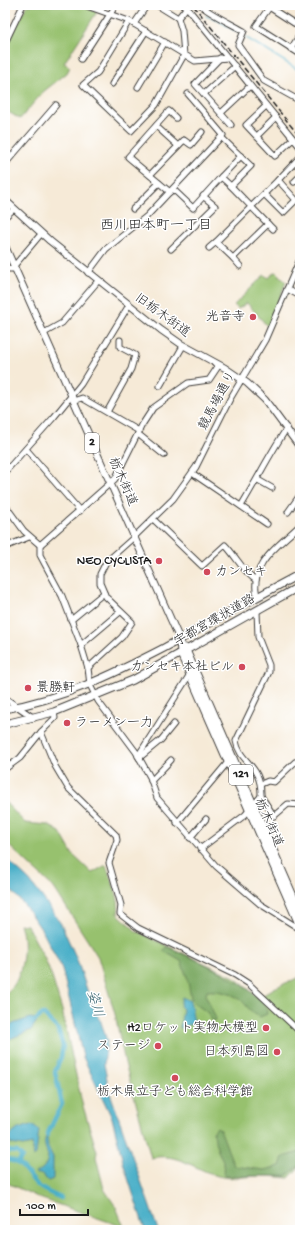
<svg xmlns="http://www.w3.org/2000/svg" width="305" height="1235" viewBox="0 0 305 1235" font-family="'Gochi Hand','Klee One',sans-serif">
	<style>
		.green { fill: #97c16e; stroke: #5a6e45 }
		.forest { fill: #79a761; stroke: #4a623e }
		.water { fill: #49afc8; stroke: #326672 }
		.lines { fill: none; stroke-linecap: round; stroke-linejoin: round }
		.stream { stroke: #49afc8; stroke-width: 1.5 }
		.canal { stroke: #49afc8; stroke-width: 4.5 }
		.minor-casing { stroke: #3d3b38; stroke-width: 7 }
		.major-casing { stroke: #3d3b38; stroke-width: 8 }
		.highway-casing { stroke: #3d3b38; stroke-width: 9 }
		.minor { stroke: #fff; stroke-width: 5 }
		.major { stroke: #fff; stroke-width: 6 }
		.highway { stroke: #fff; stroke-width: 7 }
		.rail { stroke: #1c1c1c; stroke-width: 1.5; stroke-dasharray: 6 3; stroke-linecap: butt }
		.poi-dot { fill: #d1495b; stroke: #fff; stroke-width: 1.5 }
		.labels { text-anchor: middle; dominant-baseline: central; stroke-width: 3; stroke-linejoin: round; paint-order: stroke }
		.shield { fill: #fff; stroke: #606060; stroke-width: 1 }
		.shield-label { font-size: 12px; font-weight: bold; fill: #1c1c1c }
		.street-label { font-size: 13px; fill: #1c1c1c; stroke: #fff }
		.poi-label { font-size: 13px; fill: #1c1c1c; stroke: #fff; text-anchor: end }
		.neighbourhood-label { font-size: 14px; fill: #1c1c1c; stroke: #fff }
		.water-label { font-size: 14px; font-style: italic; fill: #305e69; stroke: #fff }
	</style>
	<rect width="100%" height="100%" fill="#fff"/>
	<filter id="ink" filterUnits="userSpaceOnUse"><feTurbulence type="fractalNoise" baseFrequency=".025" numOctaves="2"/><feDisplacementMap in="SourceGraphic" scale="8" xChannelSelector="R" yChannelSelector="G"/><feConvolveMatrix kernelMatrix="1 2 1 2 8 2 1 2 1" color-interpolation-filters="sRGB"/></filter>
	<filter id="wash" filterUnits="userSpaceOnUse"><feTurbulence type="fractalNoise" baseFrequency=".012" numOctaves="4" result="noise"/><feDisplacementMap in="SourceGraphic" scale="16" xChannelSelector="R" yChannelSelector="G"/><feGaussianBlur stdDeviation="0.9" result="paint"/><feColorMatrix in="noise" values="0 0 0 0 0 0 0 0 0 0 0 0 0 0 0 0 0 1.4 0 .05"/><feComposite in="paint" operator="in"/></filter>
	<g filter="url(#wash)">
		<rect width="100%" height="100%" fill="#f6ead7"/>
		<g class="green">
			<polygon points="27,5 79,5 97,12 64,63 70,67 67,73 43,92 20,119 5,110 5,48"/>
			<polygon points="275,271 286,282 268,327 247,303 238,309 234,305 264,275 269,278"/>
			<path d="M5,802L25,823L48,825L60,832L73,855L92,873L106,865C111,881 121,897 118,914L136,931L234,977L259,998L274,988L300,977V1166L289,1178C280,1177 270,1176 261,1176C246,1176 232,1180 218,1176C194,1169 177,1152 151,1158L125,1063L115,1014L98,957L54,888L5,842Z"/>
			<path d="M20,924L27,925L44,957L52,977L62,1010L82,1103L97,1152L96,1157L104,1189L116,1207L124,1227L42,1199L5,1182V994C8,991 12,988 14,985C24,969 26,941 20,924Z"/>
		</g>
		<g class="forest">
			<path d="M167,947C188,956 268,990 267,1014L260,1017C247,1011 247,1003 238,998C231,993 216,990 207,991L206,996L216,1019L215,1021L212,1020L207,1012L194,1003L191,998L187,977L181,961L163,951Z"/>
			<path d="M217,1127L220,1129L234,1166L264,1170L280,1166L283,1157L300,1152V1165L286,1176H224C226,1159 221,1160 217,1148C214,1142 216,1137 213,1132Z"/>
		</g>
		<g class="water">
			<polygon points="5,858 29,880 43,898 61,924 76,957 91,1001 100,1019 107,1041 104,1064 109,1090 158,1230 145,1230 124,1166 112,1118 83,1057 62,969 43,932 25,906 5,883"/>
			<path d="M182,997L190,1001C191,1004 194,1022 194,1024L187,1025L183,1028H180L183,1009L180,1006Z"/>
			<polygon points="30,1018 37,1019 37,1021 31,1030 5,1041 5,1030 13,1024"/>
			<polygon points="31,1125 39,1130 36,1155 34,1157 32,1144 23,1146 11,1144 8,1137 18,1129"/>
			<path d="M47,1135L48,1147L53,1157V1179L48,1181L43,1175L35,1173C44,1169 47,1165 48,1156C46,1149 42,1142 47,1135Z"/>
		</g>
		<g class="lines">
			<g class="stream">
				<polyline points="206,16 216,19 239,33"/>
				<polyline points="245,37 300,71"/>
			</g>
			<g class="canal">
				<polyline points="37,1019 43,1014 58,1029 63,1046 61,1057 55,1072 62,1104 47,1135"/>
				<polyline points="5,1072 8,1078 5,1088"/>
				<polyline points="5,1136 8,1137"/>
				<polyline points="5,1151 17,1152 22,1157 18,1163"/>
				<path d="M5,1160C24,1159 28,1179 41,1188C47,1192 54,1195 61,1198"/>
			</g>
		</g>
	</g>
	<g filter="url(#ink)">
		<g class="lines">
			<g class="minor-casing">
				<g id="minor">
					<polyline points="84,5 129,21 195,61 228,58"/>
					<polyline points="157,5 178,18 187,7"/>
					<polyline points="185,5 300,147"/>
					<path d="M201,5C206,12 234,25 244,31L238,45L264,81L300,101"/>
					<polyline points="271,5 256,26 300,54"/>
					<polyline points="269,7 300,27"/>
					<polyline points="129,21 98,72 83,85 131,131 156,105 184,55 182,31 178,18"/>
					<polyline points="134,24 147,5"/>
					<polyline points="5,43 23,5"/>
					<polyline points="291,49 300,34"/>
					<polyline points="220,58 195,84 231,125"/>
					<polyline points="81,59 116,5"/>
					<polyline points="112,84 146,31"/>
					<polyline points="138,87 165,42"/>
					<polyline points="204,94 235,66"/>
					<polyline points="266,106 246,125 275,156 293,139"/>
					<polyline points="221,113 250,86"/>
					<polyline points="156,126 178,146"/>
					<polyline points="257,136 276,117"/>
					<polyline points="5,164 56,105"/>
					<polyline points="150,175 184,140 191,145 202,132"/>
					<polyline points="221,177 241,156"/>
					<polyline points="278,180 300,157"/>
					<polyline points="294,182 300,176"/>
					<polyline points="231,186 268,224 233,258 216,242 278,180 296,200 283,213 264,194"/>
					<polyline points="173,189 193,208 221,177 231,186 251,166 221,137"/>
					<polyline points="170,192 128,157 169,111 176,118"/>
					<polyline points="133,209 159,183"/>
					<polyline points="5,217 14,209"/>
					<polyline points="268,224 273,229"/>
					<polyline points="209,248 216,242"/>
					<polyline points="171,249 215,206 203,196"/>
					<polyline points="233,258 240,266"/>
					<polyline points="14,266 41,234"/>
					<polyline points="5,269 15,269"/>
					<polyline points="88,273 106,249 147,216 223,135 188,94"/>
					<polyline points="287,289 300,296"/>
					<polyline points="44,333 62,323 98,281"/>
					<polyline points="160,386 183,346"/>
					<polyline points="73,401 82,398 139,431"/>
					<polyline points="107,412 131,369 135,355 120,347 120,340"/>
					<polyline points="138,434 164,455"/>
					<polyline points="26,449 80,511"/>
					<polyline points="5,472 54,417 81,384 129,305"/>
					<polyline points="192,473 267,524"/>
					<polyline points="258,480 272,488"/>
					<polyline points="5,505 24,531 40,545 40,555 62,596 81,645 88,668 90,685 98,701 136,752 150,777 157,798 216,866 260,904 300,929"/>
					<path d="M241,506C257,480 270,453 287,428"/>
					<polyline points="288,512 300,495"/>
					<path d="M153,519L202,566L225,545C236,556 243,572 256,580"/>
					<polyline points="40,545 115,479 142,425 153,408 188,383 209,380 219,365"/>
					<polyline points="5,547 29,537"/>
					<path d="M257,597C249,563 279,546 300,525"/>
					<polyline points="71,620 104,593"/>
					<polyline points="81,645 120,612"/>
					<polyline points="88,668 122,637 132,622 106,597 100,583 100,574 106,562 133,538 173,499 196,467 230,399 265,340 300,259"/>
					<polyline points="5,698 34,718"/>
					<polyline points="54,712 55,718 41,732 55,766 68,788 116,835 117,840 109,863 121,905 120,914 138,928 235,975 249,984 300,1032"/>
					<polyline points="138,756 190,674"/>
					<polyline points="139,758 161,740 174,724"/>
					<polyline points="5,769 20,758 41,732"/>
					<polyline points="151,781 171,760"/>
					<polyline points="261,784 268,781 274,782 295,762"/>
					<polyline points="261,796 274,816 288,804 300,805"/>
					<polyline points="177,823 228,762"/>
					<polyline points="190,838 206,819"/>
					<path d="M200,849L245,815L261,796C262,764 240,764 236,741L269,672V665L258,637L257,611"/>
				</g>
			</g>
			<g class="major-casing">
				<g id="major">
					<polyline points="5,200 50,241 161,330 181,344 225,368 247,383 265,400 299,446 300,444"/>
					<polyline points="5,246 180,640"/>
				</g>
			</g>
			<g class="highway-casing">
				<g id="highway">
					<polyline points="180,640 181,654 300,926"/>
					<polyline points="185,648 300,912"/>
					<path d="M5,709C62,699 112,675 164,648C209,624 254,598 300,574"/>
					<polyline points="5,724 54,712 133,680 300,586"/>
				</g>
			</g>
			<use href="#minor" class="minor"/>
			<use href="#major" class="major"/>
			<use href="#highway" class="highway"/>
			<polyline class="rail" points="193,5 300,137"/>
		</g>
	</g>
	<g class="poi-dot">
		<circle cx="253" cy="317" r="4"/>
		<circle cx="159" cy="561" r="4"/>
		<circle cx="207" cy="572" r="4"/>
		<circle cx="242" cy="667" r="4"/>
		<circle cx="28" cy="688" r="4"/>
		<circle cx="67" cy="723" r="4"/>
		<circle cx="266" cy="1028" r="4"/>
		<circle cx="158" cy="1046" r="4"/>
		<circle cx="277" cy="1052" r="4"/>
		<circle cx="175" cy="1078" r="4"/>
	</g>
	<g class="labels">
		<g class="shield">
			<rect x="85" y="433" width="14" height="20" rx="3"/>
			<rect x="229" y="765" width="24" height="20" rx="3"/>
		</g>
		<g class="shield-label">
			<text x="92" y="443">2</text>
			<text x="241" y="775">121</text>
		</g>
		<g class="street-label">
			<text transform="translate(162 316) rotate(36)">旧栃木街道</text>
			<text transform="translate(218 401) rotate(-62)">競馬場通り</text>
			<text transform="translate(122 482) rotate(66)">栃木街道</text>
			<text transform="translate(215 621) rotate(-30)">宇都宮環状道路</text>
			<text transform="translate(268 823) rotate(66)">栃木街道</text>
		</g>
		<g class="poi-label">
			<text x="245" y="317">光音寺</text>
			<text x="151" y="561">NEO CYCLISTA</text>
			<text x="215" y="572" text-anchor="start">カンセキ</text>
			<text x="234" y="667">カンセキ本社ビル</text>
			<text x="36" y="688" text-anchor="start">景勝軒</text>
			<text x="75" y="723" text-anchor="start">ラーメン一力</text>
			<text x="258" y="1028">H2ロケット実物大模型</text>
			<text x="150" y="1046">ステージ</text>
			<text x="269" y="1052">日本列島図</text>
			<text x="175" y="1092" text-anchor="middle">栃木県立子ども総合科学館</text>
		</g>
		<g class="neighbourhood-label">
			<text x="156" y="226">西川田本町一丁目</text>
		</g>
		<g class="water-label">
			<text transform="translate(94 1004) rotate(74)">姿川</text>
		</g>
	</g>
	<rect width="305" height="1235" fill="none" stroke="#fff" stroke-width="20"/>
	<path d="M20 1209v6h68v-6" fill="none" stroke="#1c1c1c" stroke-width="2"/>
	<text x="26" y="1209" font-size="12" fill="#1c1c1c" stroke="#ffffff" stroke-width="3" paint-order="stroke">100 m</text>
</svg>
